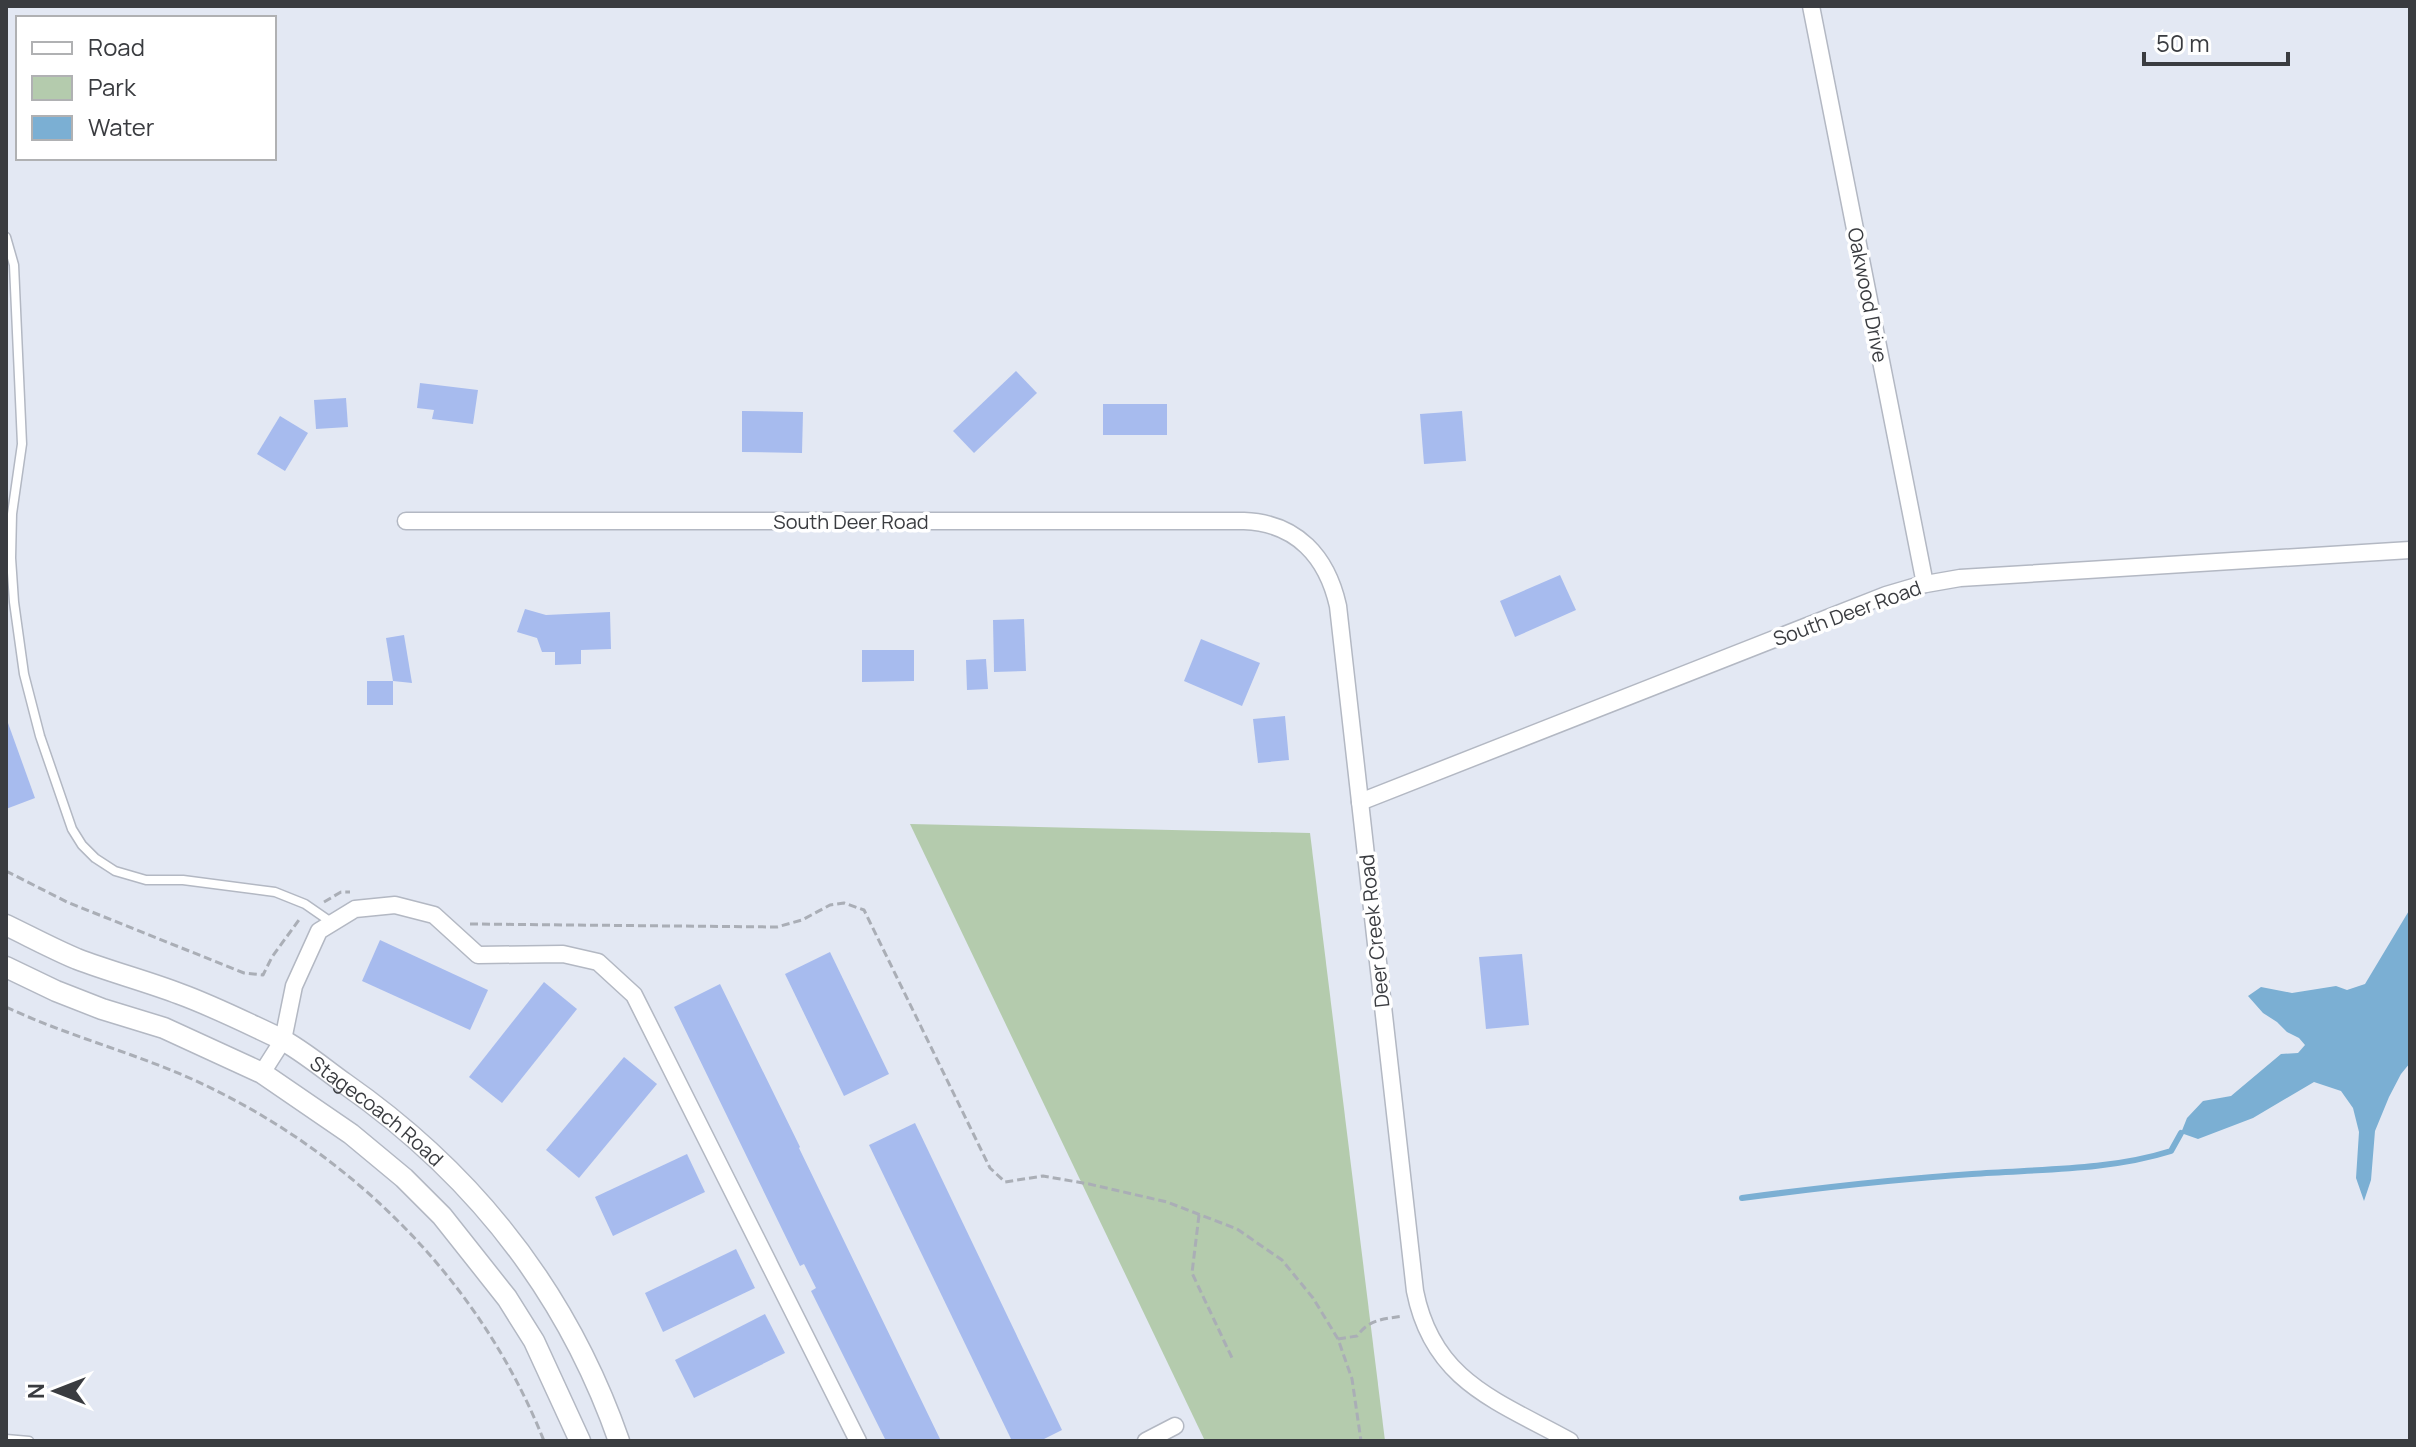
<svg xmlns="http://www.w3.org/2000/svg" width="2416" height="1447" viewBox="0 0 2416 1447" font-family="Manrope,sans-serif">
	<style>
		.green { fill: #b4cbad }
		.water { fill: #7bafd3 }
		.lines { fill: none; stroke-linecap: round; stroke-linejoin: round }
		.stream { stroke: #7bafd3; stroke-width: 6 }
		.building { fill: #a7bbee }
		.service-casing { stroke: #b3b8c3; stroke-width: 11 }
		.minor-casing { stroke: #b3b8c3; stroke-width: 19 }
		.tertiary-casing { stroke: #b3b8c3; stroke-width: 23 }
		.path { stroke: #aaaeb6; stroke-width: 3; stroke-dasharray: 8 4; stroke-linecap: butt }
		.service { stroke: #fff; stroke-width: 8 }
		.minor { stroke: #fff; stroke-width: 16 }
		.tertiary { stroke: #fff; stroke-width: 20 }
		.labels { text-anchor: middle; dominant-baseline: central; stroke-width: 7; stroke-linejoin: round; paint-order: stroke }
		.street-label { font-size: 20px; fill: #3a3c40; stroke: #fff }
	</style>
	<rect width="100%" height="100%" fill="#e3e8f3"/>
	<polygon class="green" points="910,824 1310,833 1385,1441 1205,1441"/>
	<polygon class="water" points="2410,909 2410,1063 2401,1074 2389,1097 2375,1131 2371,1180 2364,1201 2356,1178 2359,1132 2353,1108 2341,1091 2314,1082 2253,1118 2198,1139 2181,1133 2187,1118 2203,1101 2231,1096 2281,1054 2298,1053 2305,1045 2299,1038 2287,1032 2277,1022 2263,1013 2248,996 2261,987 2292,993 2336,986 2347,990 2365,984"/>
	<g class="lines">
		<path class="stream" d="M1742,1198C1818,1188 1894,1179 1972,1174C2037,1169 2108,1171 2171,1151L2181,1133"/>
	</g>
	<g class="building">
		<polygon points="1016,371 1037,393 974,453 953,431"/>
		<polygon points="420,383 478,390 473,424 432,419 434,410 417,408"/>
		<polygon points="346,398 348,427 316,429 314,400"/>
		<rect x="1103" y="404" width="64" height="31"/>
		<polygon points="742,411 803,412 802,453 742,452"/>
		<polygon points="1462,411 1466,461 1424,464 1420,414"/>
		<polygon points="280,416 308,433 285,471 257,454"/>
		<polygon points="1560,575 1576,610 1515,637 1500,601"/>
		<polygon points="525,609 546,615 610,612 611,649 581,650 581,664 555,665 555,652 542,652 537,638 517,632"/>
		<polygon points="1024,619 1026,671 994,672 993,620"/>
		<polygon points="404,635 412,683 393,681 386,638"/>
		<polygon points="1201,639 1260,663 1242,706 1184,681"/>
		<polygon points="862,650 914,650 914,681 862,682"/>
		<polygon points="986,659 988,689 967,690 966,660"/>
		<rect x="367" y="681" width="26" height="24"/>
		<polygon points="1285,716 1289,760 1258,763 1253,719"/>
		<polygon points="8,723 35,798 6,809 6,724"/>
		<polygon points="380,940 488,990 470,1030 362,981"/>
		<polygon points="830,952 889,1074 844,1096 785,974"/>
		<polygon points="1522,954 1529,1025 1486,1029 1479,957"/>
		<polygon points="544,982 577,1009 502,1103 469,1077"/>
		<polygon points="720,984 800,1147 799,1148 941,1441 886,1441 811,1291 816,1288 804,1264 800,1266 674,1007"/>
		<polygon points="624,1057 657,1084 579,1178 546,1150"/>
		<polygon points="915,1123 1062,1430 1040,1441 1012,1441 869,1145"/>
		<polygon points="687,1154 705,1192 613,1236 595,1197"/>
		<polygon points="736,1249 755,1288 663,1332 645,1293"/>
		<polygon points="765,1314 785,1353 694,1398 675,1360"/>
	</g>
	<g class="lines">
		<g class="service-casing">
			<g id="service">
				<polyline points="6,237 14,265 22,444 12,514 11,558 14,602 24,674 40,736 72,829 82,845 95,858 115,871 146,880 183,880 275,892 305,904 331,922"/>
				<polyline points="6,1439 29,1441"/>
			</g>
		</g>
		<g class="minor-casing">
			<g id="minor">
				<polyline points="1811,6 1925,584"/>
				<path d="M406,521H1244C1297,523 1327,557 1338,606L1415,1291C1433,1382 1498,1401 1570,1441"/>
				<polyline points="1360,802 1886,595 1920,585 1960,578 2410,550"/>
				<polyline points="262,1073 283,1040 294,986 319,931 355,909 395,905 434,915 478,955 563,954 598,962 634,995 858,1441"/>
				<polyline points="1146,1441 1175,1426"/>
			</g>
		</g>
		<g class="tertiary-casing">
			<g id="tertiary">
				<path id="s1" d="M6,925C29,936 53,949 77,959C111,972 146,981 180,994C213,1006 247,1023 279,1038C302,1050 323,1068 344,1083C473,1173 567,1292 619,1441"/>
				<polyline points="6,967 56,991 102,1009 164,1028 262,1073 351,1134 404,1178 442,1216 507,1298 534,1341 580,1441"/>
			</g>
		</g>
		<g class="path">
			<polyline points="6,871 67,902 244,973 263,975 272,957 301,917"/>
			<polyline points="324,902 341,892 350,892"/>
			<polyline points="470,924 777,927 802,920 830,905 844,903 864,910 990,1168 1005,1182 1043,1176 1089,1184 1167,1202 1237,1229 1282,1260 1313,1298 1338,1339 1352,1379 1361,1441"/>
			<path d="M6,1007C74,1039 148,1056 215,1090C362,1163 483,1287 544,1441"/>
			<polyline points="1199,1215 1192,1273 1233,1360"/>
			<path d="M1338,1339L1357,1336C1369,1319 1384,1319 1403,1316"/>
		</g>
		<use href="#service" class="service"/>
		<use href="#minor" class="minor"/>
		<use href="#tertiary" class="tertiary"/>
	</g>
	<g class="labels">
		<g class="street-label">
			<text transform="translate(1868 295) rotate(79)">Oakwood Drive</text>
			<text x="851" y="521">South Deer Road</text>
			<text transform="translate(1847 613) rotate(-20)">South Deer Road</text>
			<text transform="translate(1374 931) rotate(-96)">Deer Creek Road</text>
			<text stroke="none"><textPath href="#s1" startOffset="418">Stagecoach Road</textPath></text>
		</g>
	</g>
	<rect width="2416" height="1447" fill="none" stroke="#3a3c40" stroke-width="16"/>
	<rect x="16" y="16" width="260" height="144" fill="#ffffff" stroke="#b0b1b3" stroke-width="2"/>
	<rect x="32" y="42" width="40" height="12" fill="#ffffff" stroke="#b0b1b3" stroke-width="2"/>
	<text x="88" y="56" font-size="24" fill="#3a3c40">Road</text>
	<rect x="32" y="76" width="40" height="24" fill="#b4cbad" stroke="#b0b1b3" stroke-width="2"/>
	<text x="88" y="96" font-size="24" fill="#3a3c40">Park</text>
	<rect x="32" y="116" width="40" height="24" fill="#7bafd3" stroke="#b0b1b3" stroke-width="2"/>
	<text x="88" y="136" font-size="24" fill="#3a3c40">Water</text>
	<g transform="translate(56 1391) rotate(270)" stroke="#ffffff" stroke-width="6" paint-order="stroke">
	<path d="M0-6L14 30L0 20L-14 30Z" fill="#3a3c40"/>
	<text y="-12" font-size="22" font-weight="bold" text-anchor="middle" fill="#3a3c40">N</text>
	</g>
	<path d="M2144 52v12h144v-12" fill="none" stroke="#3a3c40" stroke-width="4"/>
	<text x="2156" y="52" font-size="24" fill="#3a3c40" stroke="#ffffff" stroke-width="6" paint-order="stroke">50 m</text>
</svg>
